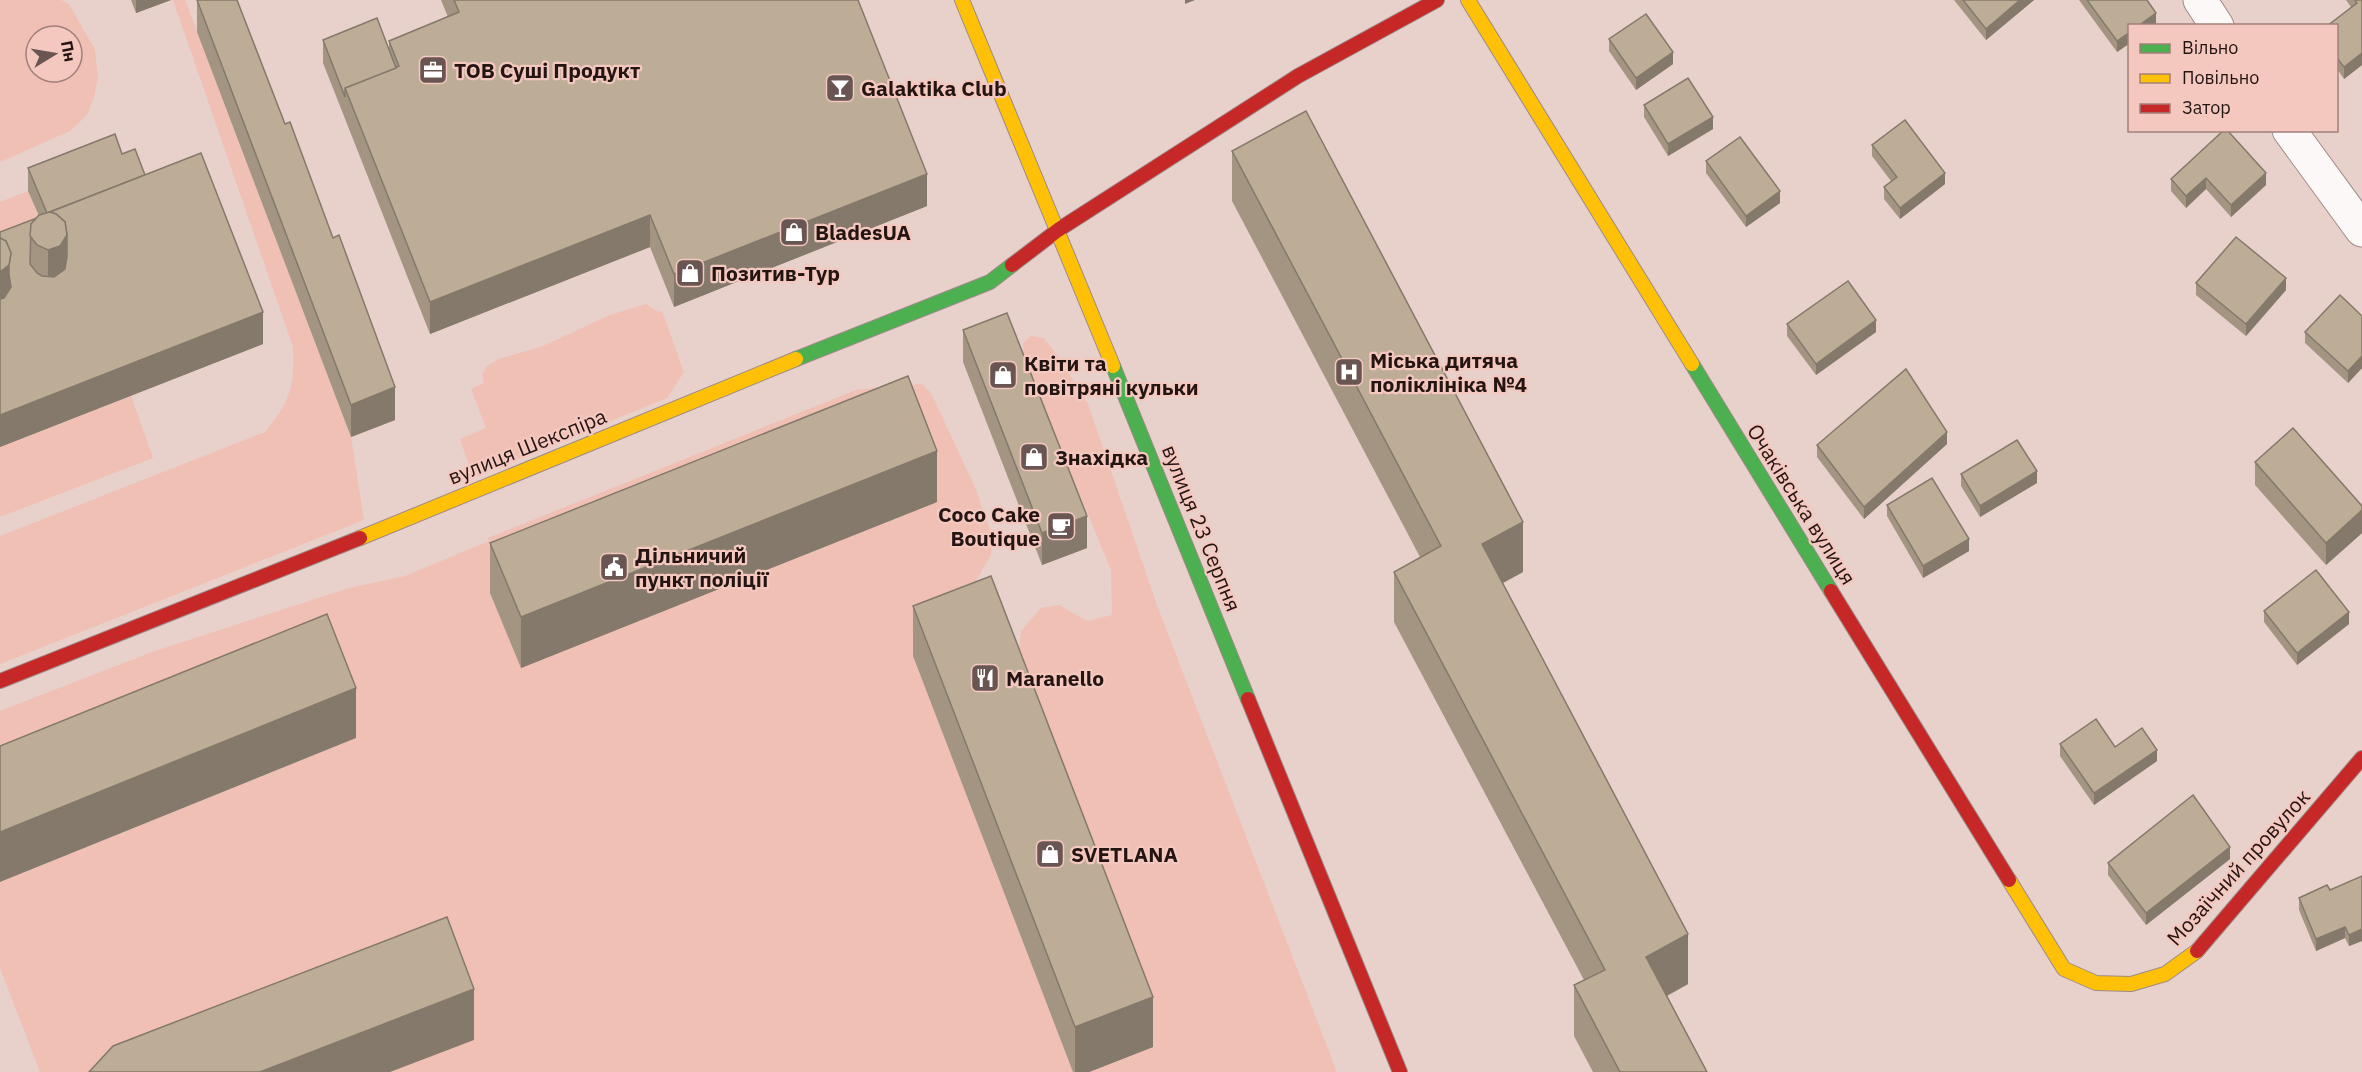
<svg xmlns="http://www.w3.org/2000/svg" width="2362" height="1072" viewBox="0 0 2362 1072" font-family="'IBM Plex Sans',sans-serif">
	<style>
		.green { fill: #f0c0b5; fill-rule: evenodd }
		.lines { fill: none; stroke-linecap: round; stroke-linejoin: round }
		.street-casing { stroke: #9d8b87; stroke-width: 35 }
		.fast-casing { stroke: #9d8b87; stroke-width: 16 }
		.slow-casing { stroke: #9d8b87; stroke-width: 16 }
		.jam-casing { stroke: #9d8b87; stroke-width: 16 }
		.street { stroke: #fcf8f7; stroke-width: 33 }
		.fast { stroke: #4caf50; stroke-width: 14 }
		.slow { stroke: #ffc107; stroke-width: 14 }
		.jam { stroke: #c62828; stroke-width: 14 }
		.wall { fill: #a39582 }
		.shaded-wall { fill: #84796a }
		.building { fill: #bdad97; stroke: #84796a; stroke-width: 1.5 }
		.labels { text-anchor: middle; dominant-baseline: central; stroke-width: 4.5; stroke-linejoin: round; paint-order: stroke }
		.poi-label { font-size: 21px; font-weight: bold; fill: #241512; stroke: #f4c8bf; text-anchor: start }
		.street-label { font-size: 21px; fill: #241512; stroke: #f4c8bf }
	</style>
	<rect width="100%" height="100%" fill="#e8d0cb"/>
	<g class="green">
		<path d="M0,0H61L69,4L95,50L98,77L94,97L87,115L70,131L0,162ZM36,36H72V72H36Z"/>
		<path d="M173,0H185L351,437L364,520L0,664V536L265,432C291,400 294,389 293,347Z"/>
		<polygon points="28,191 50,245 0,264 0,202"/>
		<polygon points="646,304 659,312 662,311 684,372 667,398 473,477 460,439 486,428 471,389 484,383 482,374 487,366 499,359 543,346 610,315"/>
		<polygon points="1031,336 1044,338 1059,358 1088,404 1158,608 1337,1072 1089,1072 1017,661 1021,631 1041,608 1059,605 1087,621 1112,615 1111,570 1023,358 1023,343"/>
		<polygon points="922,384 931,393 974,485 993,537 991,555 973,586 916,662 1073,1072 40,1072 0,968 0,882 356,738 0,778 0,711 152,652 349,588 405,576 489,541 488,538 856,390 882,387 895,397 908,385"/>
		<polygon points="131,396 153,458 0,517 0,447"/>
	</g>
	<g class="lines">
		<g class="street-casing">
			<g id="street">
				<polyline points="2200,0 2217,26"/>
				<polyline points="2289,130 2362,230"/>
			</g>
		</g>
		<g class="fast-casing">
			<g id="fast">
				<polyline points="796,359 990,282 1012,265"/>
				<polyline points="1692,364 1831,591"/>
				<polyline points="1113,366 1248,699"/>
			</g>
		</g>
		<g class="slow-casing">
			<g id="slow">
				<polyline points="962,0 1113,366"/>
				<polyline points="1468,0 1692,364"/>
				<polyline points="360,538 796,359"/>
				<polyline points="2009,880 2064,969 2096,983 2131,984 2165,974 2197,951"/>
			</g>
		</g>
		<g class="jam-casing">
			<g id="jam">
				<polyline points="1012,265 1058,230 1298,76 1437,0"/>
				<polyline points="1831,591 2009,880"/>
				<polyline points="0,681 360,538"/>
				<polyline points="1248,699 1400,1072"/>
				<polyline points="2197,951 2362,758"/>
			</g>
		</g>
		<use href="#street" class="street"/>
		<use href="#fast" class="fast"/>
		<use href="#slow" class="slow"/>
		<use href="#jam" class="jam"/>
	</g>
	<g class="wall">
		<polygon points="131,0 171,0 136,13"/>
		<polygon points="197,0 395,420 351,437 197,32"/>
		<polygon points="441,0 858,0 927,206 674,307 650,247 430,334 323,63 323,40 389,50 389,41 448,17"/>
		<polygon points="1954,0 2034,0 1986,40"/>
		<polygon points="2079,0 2147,0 2156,24 2130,26 2130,43 2117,52"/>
		<polygon points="2346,0 2362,0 2362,65 2344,79 2337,69 2337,26 2351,7"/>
		<polygon points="1609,39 1673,64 1636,90 1609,51"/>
		<polygon points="1644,105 1713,129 1668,156 1644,117"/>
		<polygon points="2224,130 2266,185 2231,217 2206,189 2186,208 2171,191 2171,179"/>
		<polygon points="1872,145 1945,184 1900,219 1884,199 1884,187 1891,181 1872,156"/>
		<polygon points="1232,151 1523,572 1503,583 1688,984 1667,996 1707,1072 1593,1072 1574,1036 1574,985 1584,980 1394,622 1394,572 1420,557 1232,201"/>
		<polygon points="122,154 145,175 263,344 0,447 0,232 37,218 39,216 28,191 28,168"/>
		<polygon points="1706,161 1780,203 1746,227 1706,173"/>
		<polygon points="2196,283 2286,290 2246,336 2196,295"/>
		<polygon points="2362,316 2362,368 2348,383 2305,343 2305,332"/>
		<polygon points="1787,324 1876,332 1816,375 1787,336"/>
		<polygon points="963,330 1087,548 1042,565 963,362"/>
		<polygon points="1947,444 1864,519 1817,457 1817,445"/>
		<polygon points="2255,462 2362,506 2362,533 2326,565 2255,485"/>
		<polygon points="1961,474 2037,483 1980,517 1961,486"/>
		<polygon points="937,502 521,668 490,593 490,543"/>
		<polygon points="1887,505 1969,551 1923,578 1887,516"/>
		<polygon points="913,606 1153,1047 1089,1072 1073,1072 913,656"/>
		<polygon points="2264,611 2349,624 2297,665 2264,622"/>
		<polygon points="2060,744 2157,761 2094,805 2060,756"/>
		<polygon points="2230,859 2146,925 2108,875 2108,863"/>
		<polygon points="2362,876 2362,941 2349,946 2345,938 2316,951 2299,910 2299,898 2330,890"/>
	</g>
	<g class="shaded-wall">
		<polygon points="136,0 171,0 136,13"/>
		<polygon points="1185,0 1195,0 1185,4"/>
		<polygon points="2020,0 2034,0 1986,40 1986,29"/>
		<polygon points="2156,13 2156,24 2154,26 2138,26"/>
		<polygon points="2130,32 2130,43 2117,52 2117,41"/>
		<polygon points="1673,52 1673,64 1636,90 1636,78"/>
		<polygon points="2362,53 2362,65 2344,79 2344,67"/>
		<polygon points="1713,117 1713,129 1668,156 1668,144"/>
		<polygon points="1945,173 1945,184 1900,219 1900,208"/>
		<polygon points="2266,173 2266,185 2231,217 2231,205"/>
		<polygon points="927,174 927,206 674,307 674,274"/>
		<polygon points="2206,178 2206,189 2186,208 2186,196"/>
		<polygon points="149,183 67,295 48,310 48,250 56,242"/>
		<polygon points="1780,191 1780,203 1746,227 1746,216"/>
		<polygon points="650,215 650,247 430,334 430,302"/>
		<polygon points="11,253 11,313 0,332 0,272"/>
		<polygon points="2286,278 2286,290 2246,336 2246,324"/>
		<polygon points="263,312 263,344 0,447 0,415"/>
		<polygon points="1876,320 1876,332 1816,375 1816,364"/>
		<polygon points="2362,356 2362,368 2348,383 2348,371"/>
		<polygon points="395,387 395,420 351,437 351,405"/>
		<polygon points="1947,432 1947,444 1864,519 1864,507"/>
		<polygon points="937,451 937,502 521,668 521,617"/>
		<polygon points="2037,471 2037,483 1980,517 1980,506"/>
		<polygon points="2362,510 2362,533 2326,565 2326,543"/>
		<polygon points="1087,516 1087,548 1042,565 1042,533"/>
		<polygon points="1523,522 1523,572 1482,594 1482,544"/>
		<polygon points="1969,539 1969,551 1923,578 1923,566"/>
		<polygon points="2349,612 2349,624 2297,665 2297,653"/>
		<polygon points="356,688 356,738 0,882 0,832"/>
		<polygon points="2157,750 2157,761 2094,805 2094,793"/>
		<polygon points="2230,847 2230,859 2146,925 2146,913"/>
		<polygon points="2345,927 2345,938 2316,951 2316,939"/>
		<polygon points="2362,929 2362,941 2349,946 2349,935"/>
		<polygon points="1688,934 1688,984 1646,1007 1646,957"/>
		<polygon points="474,989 474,1040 390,1072 260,1072"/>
		<polygon points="1153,997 1153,1047 1089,1072 1075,1072 1075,1027"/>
	</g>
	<g class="building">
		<polygon points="197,0 237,0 285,124 290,122 333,238 339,235 395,387 351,405"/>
		<polygon points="454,0 858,0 927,174 674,274 650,215 430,302 345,88 399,66 389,41 459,12"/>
		<polygon points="1963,0 2020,0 1986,29"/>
		<polygon points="2087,0 2147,0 2156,13 2138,26 2130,26 2130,32 2117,41"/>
		<polygon points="2355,0 2362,0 2362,53 2344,67 2337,58 2337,26 2327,26 2357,3"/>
		<polygon points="1646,14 1673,52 1636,78 1609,39"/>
		<polygon points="377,18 396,68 345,88 345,97 323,40"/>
		<polygon points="1688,78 1713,117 1668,144 1644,105"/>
		<polygon points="1306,111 1523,522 1482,544 1688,934 1646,957 1707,1072 1620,1072 1574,985 1605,970 1394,572 1441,546 1232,151"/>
		<polygon points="1905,120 1945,173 1900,208 1884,187 1897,177 1872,145"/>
		<polygon points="2224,130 2227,130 2266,173 2231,205 2206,178 2186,196 2171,179"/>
		<polygon points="115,134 122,154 135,149 145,175 47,213 28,168"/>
		<polygon points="1740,137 1780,191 1746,216 1706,161"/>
		<polygon points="201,153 263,312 0,415 0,299 4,298 11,287 9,274 9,265 11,253 6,241 0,238 0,232 37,218 31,224 30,264 37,273 42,276 54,277 65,269 67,256 67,235 65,222 56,214 50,212"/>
		<polygon points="50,212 56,214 65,222 67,235 60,246 48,250 37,245 30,236 31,224 39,215"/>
		<polygon points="2236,237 2286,278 2246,324 2196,283"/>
		<polygon points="0,238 6,241 11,253 9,265 0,272"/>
		<polygon points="1848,281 1876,320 1816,364 1787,324"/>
		<polygon points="2340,295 2362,316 2362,356 2348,371 2305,332"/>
		<polygon points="1007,313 1087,516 1042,533 963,330"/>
		<polygon points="1906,369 1947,432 1864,507 1817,445"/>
		<polygon points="908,376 937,451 521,617 490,543"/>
		<polygon points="2293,428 2362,506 2362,510 2326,543 2255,462"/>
		<polygon points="2017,440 2037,471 1980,506 1961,474"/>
		<polygon points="1932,478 1969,539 1923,566 1887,505"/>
		<polygon points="2316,570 2349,612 2297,653 2264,611"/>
		<polygon points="991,576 1153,997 1075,1027 913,606"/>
		<polygon points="327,614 356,688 0,832 0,746"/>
		<polygon points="2096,719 2115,747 2142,728 2157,750 2094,793 2060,744"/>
		<polygon points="2193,795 2230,847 2146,913 2108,863"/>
		<polygon points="2362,876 2362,929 2349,935 2345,927 2316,939 2299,898 2327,885 2330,890"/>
		<polygon points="447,917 474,989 260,1072 89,1072 113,1046"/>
	</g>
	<defs>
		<g id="office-square" transform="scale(1.5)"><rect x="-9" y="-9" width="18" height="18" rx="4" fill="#695653" stroke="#f4c8bf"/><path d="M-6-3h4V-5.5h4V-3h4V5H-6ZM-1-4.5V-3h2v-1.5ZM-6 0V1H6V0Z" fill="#fff"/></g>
		<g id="bar-square" transform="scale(1.5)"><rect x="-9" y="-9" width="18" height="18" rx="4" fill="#695653" stroke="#f4c8bf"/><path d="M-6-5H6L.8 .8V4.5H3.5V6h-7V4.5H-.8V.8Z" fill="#fff"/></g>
		<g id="shop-square" transform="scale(1.5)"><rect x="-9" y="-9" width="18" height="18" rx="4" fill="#695653" stroke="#f4c8bf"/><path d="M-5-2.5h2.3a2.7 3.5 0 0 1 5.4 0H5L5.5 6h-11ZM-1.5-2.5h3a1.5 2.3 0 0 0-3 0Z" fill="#fff"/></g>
		<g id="hospital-square" transform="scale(1.5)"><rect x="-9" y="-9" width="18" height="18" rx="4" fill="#695653" stroke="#f4c8bf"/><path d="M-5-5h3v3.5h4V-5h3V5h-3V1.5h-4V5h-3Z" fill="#fff"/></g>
		<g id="cafe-square" transform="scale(1.5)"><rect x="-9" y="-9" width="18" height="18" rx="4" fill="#695653" stroke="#f4c8bf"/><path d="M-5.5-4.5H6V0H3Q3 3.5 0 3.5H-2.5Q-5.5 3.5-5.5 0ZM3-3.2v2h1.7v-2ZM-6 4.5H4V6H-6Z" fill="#fff"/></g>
		<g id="civic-square" transform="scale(1.5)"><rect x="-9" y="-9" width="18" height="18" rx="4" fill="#695653" stroke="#f4c8bf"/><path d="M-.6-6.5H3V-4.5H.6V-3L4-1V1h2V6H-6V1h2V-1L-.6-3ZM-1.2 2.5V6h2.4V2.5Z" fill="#fff"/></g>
		<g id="restaurant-square" transform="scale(1.5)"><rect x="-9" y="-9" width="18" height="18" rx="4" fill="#695653" stroke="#f4c8bf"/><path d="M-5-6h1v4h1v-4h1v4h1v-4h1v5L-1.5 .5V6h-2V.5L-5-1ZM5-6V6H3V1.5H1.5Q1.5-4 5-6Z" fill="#fff"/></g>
	</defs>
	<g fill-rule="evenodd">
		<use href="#office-square" x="433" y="70"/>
		<use href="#bar-square" x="840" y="88"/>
		<use href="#shop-square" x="794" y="232"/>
		<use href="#shop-square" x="690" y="273"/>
		<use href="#hospital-square" x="1349" y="372"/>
		<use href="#shop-square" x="1003" y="375"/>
		<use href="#shop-square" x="1034" y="457"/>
		<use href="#cafe-square" x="1061" y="526"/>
		<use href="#civic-square" x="614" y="567"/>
		<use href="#restaurant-square" x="985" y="678"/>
		<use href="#shop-square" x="1050" y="854"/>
	</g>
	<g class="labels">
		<g class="poi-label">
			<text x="454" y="70">ТОВ Суші Продукт</text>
			<text x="861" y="88">Galaktika Club</text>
			<text x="815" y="232">BladesUA</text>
			<text x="711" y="273">Позитив-Тур</text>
			<text x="1370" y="360">Міська дитяча<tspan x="1370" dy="24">поліклініка №4</tspan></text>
			<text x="1024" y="363">Квіти та<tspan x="1024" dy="24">повітряні кульки</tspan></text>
			<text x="1055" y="457">Знахідка</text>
			<text x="1040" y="514" text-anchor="end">Coco Cake<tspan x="1040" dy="24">Boutique</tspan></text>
			<text x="635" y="555">Дільничий<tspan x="635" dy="24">пункт поліції</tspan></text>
			<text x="1006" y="678">Maranello</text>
			<text x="1071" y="854">SVETLANA</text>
		</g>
		<g class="street-label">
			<text transform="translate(527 446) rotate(-22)">вулиця Шекспіра</text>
			<text transform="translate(1802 504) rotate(58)">Очаківська вулиця</text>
			<text transform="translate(1202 528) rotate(68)">вулиця 23 Серпня</text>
			<text transform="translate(2238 867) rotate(-48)">Мозаїчний провулок</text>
		</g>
	</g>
	<rect x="2128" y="24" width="210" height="108" fill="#f4c8bf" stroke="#a1807a" stroke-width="1.5"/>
	<rect x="2140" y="44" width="30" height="9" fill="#4caf50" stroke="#a1807a" stroke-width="1.5"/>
	<text x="2182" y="54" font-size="18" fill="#241512">Вільно</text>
	<rect x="2140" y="74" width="30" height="9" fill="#ffc107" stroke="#a1807a" stroke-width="1.5"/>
	<text x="2182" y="84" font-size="18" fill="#241512">Повільно</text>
	<rect x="2140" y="104" width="30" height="9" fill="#c62828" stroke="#a1807a" stroke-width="1.5"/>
	<text x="2182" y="114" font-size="18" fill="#241512">Затор</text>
	<g transform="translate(54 54) rotate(79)"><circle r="28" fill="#f4c8bf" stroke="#a1807a" stroke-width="1.5"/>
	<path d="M0-4.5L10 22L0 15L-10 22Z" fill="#695653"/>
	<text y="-9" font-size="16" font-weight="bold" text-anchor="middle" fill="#241512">Пн</text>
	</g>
</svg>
